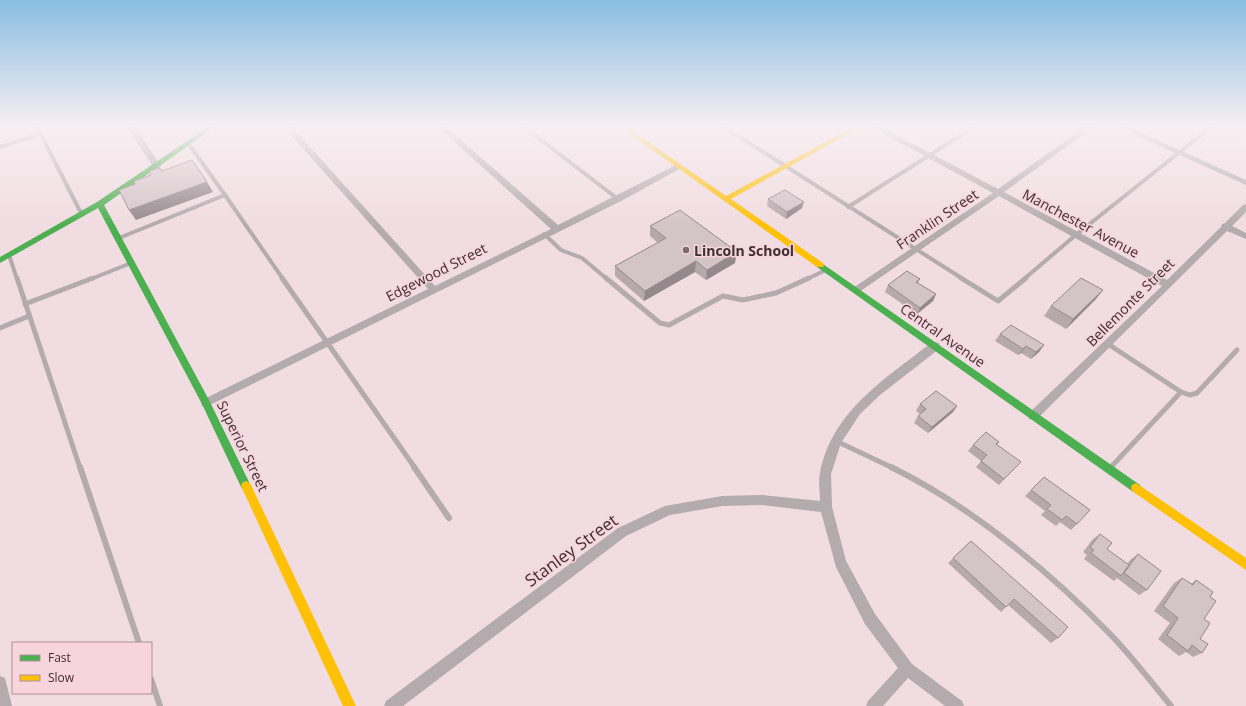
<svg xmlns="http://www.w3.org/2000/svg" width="1246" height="706" viewBox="0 0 1246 706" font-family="'Open Sans',sans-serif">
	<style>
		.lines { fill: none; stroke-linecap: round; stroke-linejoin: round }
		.lane-far2 { stroke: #b3abad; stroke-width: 4 }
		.lane-far1 { stroke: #b3abad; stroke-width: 5 }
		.lane { stroke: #b3abad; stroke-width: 6 }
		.street { fill: #b3abad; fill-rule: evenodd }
		.fast { fill: #4caf50; fill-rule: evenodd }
		.slow { fill: #ffc107; fill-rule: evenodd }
		.wall { fill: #b5a9ac }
		.shaded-wall { fill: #94898c }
		.building { fill: #d3c4c8; stroke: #94898c }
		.poi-dot { fill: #7c6c70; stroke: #f8d4dd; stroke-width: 1.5 }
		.labels { text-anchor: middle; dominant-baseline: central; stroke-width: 3; stroke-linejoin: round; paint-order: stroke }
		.street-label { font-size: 14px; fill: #3d2f33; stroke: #f8d4dd }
		.poi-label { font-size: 14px; font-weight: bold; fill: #3d2f33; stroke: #f8d4dd; text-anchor: start }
		.near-street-label { font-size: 17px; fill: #3d2f33; stroke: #f8d4dd }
	</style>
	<rect width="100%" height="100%" fill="#f0dce1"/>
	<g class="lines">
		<g class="lane-far2">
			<polyline points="37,127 82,215"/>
			<polyline points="524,127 618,199"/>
			<polyline points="724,127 963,279"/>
			<polyline points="188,143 225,195"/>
			<polyline points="0,147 41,134"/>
			<polyline points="848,207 974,127"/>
			<polyline points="544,234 561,250 582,258 607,279"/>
			<polyline points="119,238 225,195 283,279"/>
			<polyline points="9,255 17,279"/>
			<polyline points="91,279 131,263"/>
			<polyline points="807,279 826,270"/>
			<polyline points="1024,279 1077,234 1211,127"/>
		</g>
		<g class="lane-far1">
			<polyline points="17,278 80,468"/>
			<polyline points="282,278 415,468"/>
			<polyline points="606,278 660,323 669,325 723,296 743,300 776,293 809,278"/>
			<polyline points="961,278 998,301 1026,278"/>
			<polyline points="25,304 93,278"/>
			<polyline points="0,328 29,316"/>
			<polyline points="1108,344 1181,392 1190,395 1197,393 1237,350"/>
			<polyline points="836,441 893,468"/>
			<polyline points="1111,467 1181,392"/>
		</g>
		<g class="lane">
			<polyline points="80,467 139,643"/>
			<polyline points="414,467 449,518"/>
			<path d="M891,467C971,506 1050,572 1112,636C1133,658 1152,683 1171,706"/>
			<polyline points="151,679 160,706"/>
		</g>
		<g class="street">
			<polygon points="127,127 135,127 161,166 160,168 154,168"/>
			<polygon points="284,127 292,127 435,286 551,229 438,127 446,127 558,225 676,165 679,165 683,167 621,201 206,407 202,406 201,403 202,400 428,289"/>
			<polygon points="871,127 881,127 998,189 1085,127 1094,127 1004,192 1167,280 1221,227 1222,224 1225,223 1243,205 1246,204 1246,212 1232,226 1246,233 1246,239 1227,231 1037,419 1033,420 1029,419 1028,416 1029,413 1162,286 999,196 859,292 853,292 851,290 853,288 993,193"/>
			<polygon points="1118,127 1128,127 1246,180 1246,185"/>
			<path d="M935,342L939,343L940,346L939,349L880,395L860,414L841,443L831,474L832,507L846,561L875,614L912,664L962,701L964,706H945L908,678L883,706H866L868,701L898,668L865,624L836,567L821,512L761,505L722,506L670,515L626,536L403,706H384L386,701L618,528L665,506L722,496L761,495L820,501C820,492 818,482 820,473C832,411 885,379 931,343Z"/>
			<polygon points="0,676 5,678 12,706 0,706"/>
		</g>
		<g class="fast">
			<polygon points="208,127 215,127 104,205 209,400 251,486 250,489 246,491 242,489 202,404 98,208 0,263 0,257 97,202"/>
			<polygon points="820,262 1140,485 1141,488 1140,491 1136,493 1132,491 817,267 816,265 817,263"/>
		</g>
		<g class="slow">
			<polygon points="620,127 627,127 726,196 853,127 861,127 731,199 823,263 824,265 823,267 817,267"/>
			<polygon points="246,481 250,483 356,706 343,706 241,486 242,483"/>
			<polygon points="1136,483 1246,558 1246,570 1132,491 1131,488 1132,485"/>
		</g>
	</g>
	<g class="wall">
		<polygon points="768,199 802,208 786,219 767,206"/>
		<polygon points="650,226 735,263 706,280 695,272 644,301 615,276 615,266 658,243 650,236"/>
		<polygon points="920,279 918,283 936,294 933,301 917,314 885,292 888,285"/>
		<polygon points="1103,290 1095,300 1066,329 1044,316 1051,306"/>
		<polygon points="1000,334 1044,345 1039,352 1031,359 1021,353 1018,355 995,341"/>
		<polygon points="920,404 957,406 953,412 928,433 914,423 918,416 920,414 916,411"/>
		<polygon points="999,442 997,445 1015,468 999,485 976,467 981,461 968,451 973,445"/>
		<polygon points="1044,477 1077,524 1071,530 1060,522 1056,526 1041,515 1045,511 1025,496"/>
		<polygon points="1100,534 1107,549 1127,564 1130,560 1138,554 1147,590 1139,595 1117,578 1114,581 1084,559 1087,555 1083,552 1093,539"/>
		<polygon points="971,541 1058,638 1051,643 1008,605 1001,612 948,563"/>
		<polygon points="1182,578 1191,584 1196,580 1210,597 1204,619 1200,639 1202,653 1193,657 1186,652 1179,656 1158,639 1170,623 1154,611 1174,583"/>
	</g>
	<g class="shaded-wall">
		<polygon points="207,182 213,192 136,220 129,210"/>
		<polygon points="804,202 802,208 786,219 787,212"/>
		<polygon points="737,252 735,263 706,280 707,270"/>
		<polygon points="696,261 695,272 644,301 645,291"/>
		<polygon points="1103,290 1095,300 1066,329 1073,319"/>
		<polygon points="936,294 933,301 917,314 920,308"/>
		<polygon points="1044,345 1039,352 1031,359 1036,352"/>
		<polygon points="1026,346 1021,353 1018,355 1023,349"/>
		<polygon points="957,406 953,412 928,433 932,427"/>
	</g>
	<g class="building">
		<polygon points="192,160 207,182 129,210 119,190 135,184 134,181 151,175 149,171 160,168 162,171"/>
		<polygon points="785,190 804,202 787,212 768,199"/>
		<polygon points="680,210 737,252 707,270 696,261 645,291 615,266 666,238 650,226"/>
		<polygon points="907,271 920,279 916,282 936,294 920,308 888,285"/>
		<polygon points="1081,278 1103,290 1073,319 1051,306"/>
		<polygon points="1011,325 1044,345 1036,352 1026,346 1023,349 1000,334"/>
		<polygon points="936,391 957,406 932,427 918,416 926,409 920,404"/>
		<polygon points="986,432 999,442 996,444 1021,462 1004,479 981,461 987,455 973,445"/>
		<polygon points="1044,477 1090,510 1077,524 1066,516 1062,520 1047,509 1051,505 1031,490"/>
		<polygon points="1100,534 1112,543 1107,549 1129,565 1121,576 1091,553 1094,550 1090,547"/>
		<polygon points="971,541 1068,627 1058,638 1014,599 1006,607 953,558"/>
		<polygon points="1138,554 1161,571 1147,590 1124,573"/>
		<polygon points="1182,578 1193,585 1196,580 1213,592 1210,597 1216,601 1204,619 1210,623 1200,639 1208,644 1202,653 1192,645 1188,651 1167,635 1178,618 1163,606"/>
	</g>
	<linearGradient id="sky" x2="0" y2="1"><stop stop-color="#89bee2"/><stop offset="0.56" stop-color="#f8eff2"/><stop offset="1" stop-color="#f8eff2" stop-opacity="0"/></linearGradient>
	<rect width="1246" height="226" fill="url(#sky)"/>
	<circle class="poi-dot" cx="686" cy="250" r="4"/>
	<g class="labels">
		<g class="street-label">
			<text transform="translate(937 219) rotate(-34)">Franklin Street</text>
			<text transform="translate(1081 223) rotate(28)">Manchester Avenue</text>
			<text transform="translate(436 272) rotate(-27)">Edgewood Street</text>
			<text transform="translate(1130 302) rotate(-45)">Bellemonte Street</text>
			<text transform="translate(943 335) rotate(35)">Central Avenue</text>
			<text transform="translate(243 446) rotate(64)">Superior Street</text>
		</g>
		<g class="poi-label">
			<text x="694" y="250">Lincoln School</text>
		</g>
		<g class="near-street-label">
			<text transform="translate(571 550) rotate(-36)">Stanley Street</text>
		</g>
	</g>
	<rect x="12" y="642" width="140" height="52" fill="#f8d4dd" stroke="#ad9299"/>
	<rect x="20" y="655" width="20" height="6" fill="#4caf50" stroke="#ad9299"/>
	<text x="48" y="662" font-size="12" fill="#3d2f33">Fast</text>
	<rect x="20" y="675" width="20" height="6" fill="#ffc107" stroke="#ad9299"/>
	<text x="48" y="682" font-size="12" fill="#3d2f33">Slow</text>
</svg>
